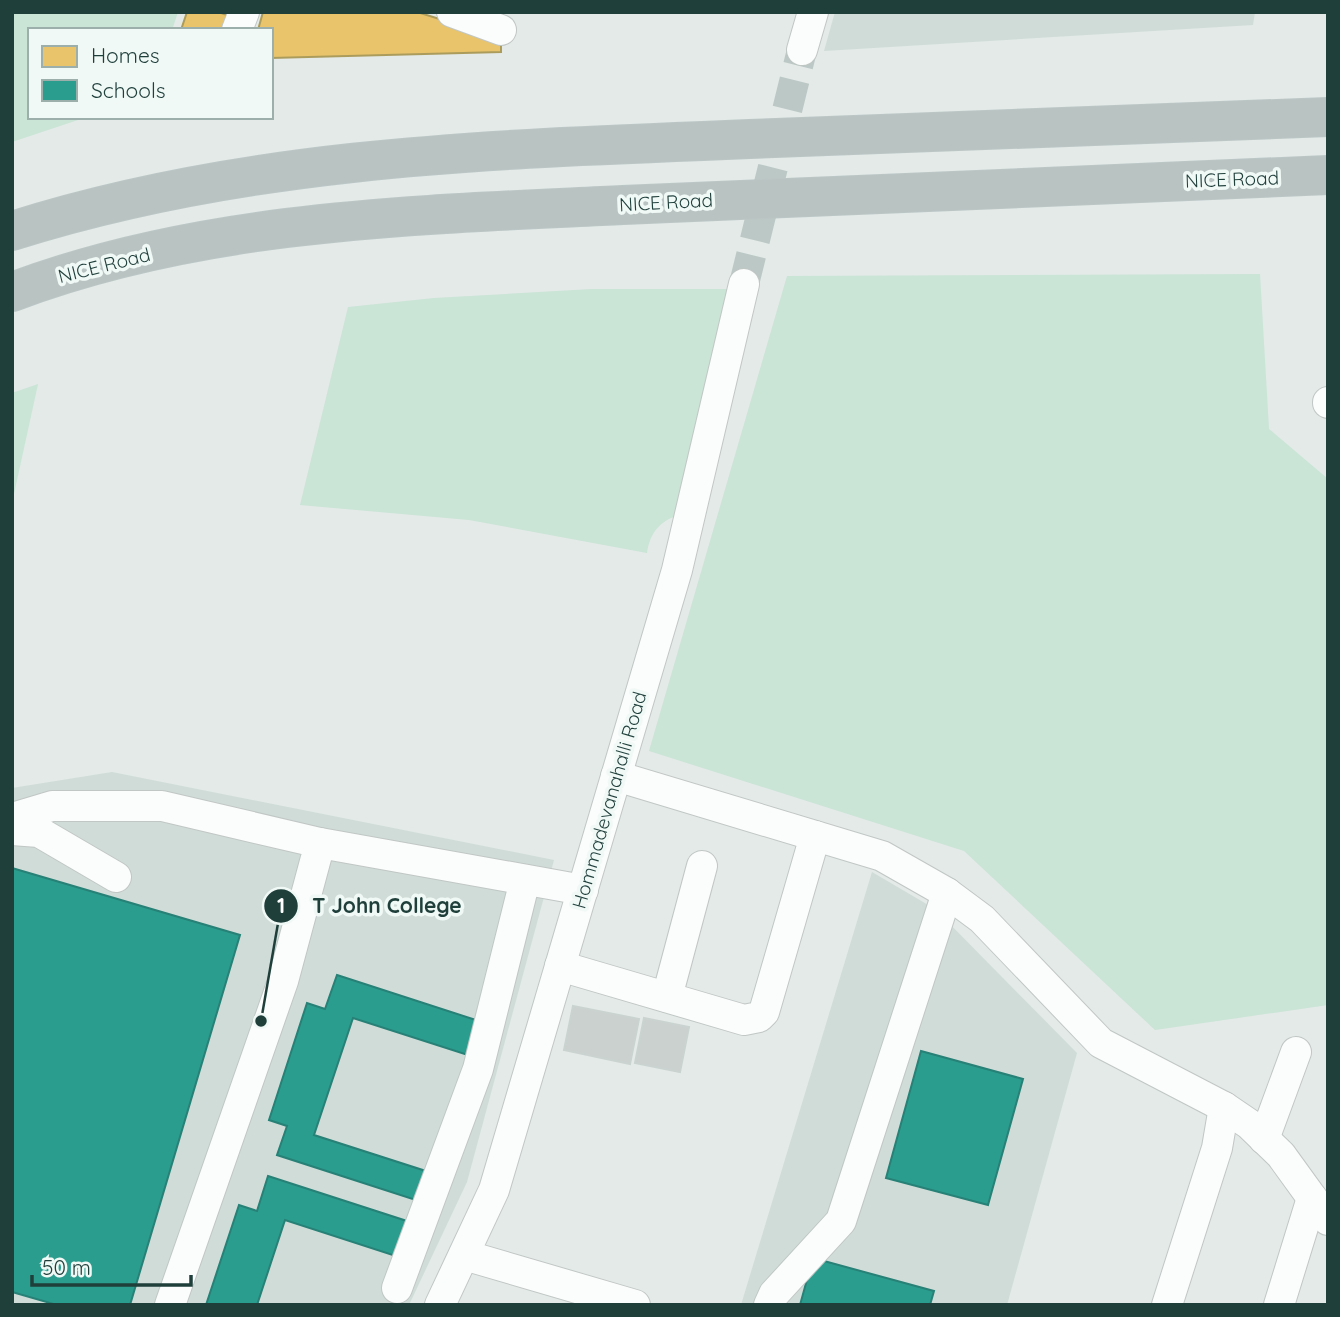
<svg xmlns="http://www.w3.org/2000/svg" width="1340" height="1317" viewBox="0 0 1340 1317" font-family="Quicksand,sans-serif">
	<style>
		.built { fill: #d0dcd8 }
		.green { fill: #cae4d6 }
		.homes { fill: #e9c46a; stroke: #ac9c5c; stroke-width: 2 }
		.schools { fill: #2a9d8f; stroke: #278176; stroke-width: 2 }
		.building { fill: #cad1cf; stroke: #cbd3d1; stroke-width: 2 }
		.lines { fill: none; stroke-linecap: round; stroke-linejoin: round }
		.minor-tunnel { stroke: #bcc8c5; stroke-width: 30; stroke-dasharray: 30 15; stroke-linecap: butt }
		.minor-casing { stroke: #c0c7c5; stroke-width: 32 }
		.highway-casing { stroke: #bbc6c5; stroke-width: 40 }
		.minor { stroke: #fbfcfc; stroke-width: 30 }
		.highway { stroke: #b9c3c2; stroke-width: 38 }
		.labels { text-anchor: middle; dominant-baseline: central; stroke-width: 7; stroke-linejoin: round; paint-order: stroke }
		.street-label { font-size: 19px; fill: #1f3f3b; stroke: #f1f9f6 }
		.leader { fill: none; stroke: #1f3f3b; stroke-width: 2.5 }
		.callout-dot { fill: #1f3f3b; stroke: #f1f9f6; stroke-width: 2.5 }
		.mark-label { font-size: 21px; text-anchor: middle; font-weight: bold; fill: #fff }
		.callout-label { font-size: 21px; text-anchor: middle; font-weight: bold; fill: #1f3f3b; stroke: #f1f9f6; stroke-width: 7; stroke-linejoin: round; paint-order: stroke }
	</style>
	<rect width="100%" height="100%" fill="#e3eae8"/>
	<g class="built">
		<polygon points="835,12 1255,12 1253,25 824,51"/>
		<polygon points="112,772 554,860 467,1182 409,1305 12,1305 12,788"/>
		<polygon points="872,872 935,909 1077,1053 1007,1305 741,1305"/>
	</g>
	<g class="green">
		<polygon points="12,12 178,12 172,30 30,30 30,117 87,117 12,142"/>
		<polygon points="1260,274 1269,429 1328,479 1328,1005 1155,1030 964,851 649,751 787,276"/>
		<path d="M592,289H734L683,514C662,519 650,531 647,553L469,520L300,505L348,307L434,298Z"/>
		<polygon points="38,384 12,503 12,393"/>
	</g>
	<g class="homes">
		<polygon points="187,12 218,12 236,18 233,30 181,30"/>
		<polygon points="263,12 417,12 501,38 501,52 271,58 271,30 258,30"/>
	</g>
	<g class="schools">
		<polygon points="12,868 240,935 130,1305 57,1305 12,1292"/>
		<polygon points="337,975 482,1022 471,1056 353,1018 314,1135 432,1173 422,1202 277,1155 287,1126 269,1120 307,1003 325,1009"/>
		<polygon points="921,1051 1023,1079 988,1205 886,1178"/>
		<polygon points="268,1176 413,1223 402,1258 285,1220 257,1305 206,1305 239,1205 257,1211"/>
		<polygon points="813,1258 934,1291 930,1305 800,1305"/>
	</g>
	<g class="building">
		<polygon points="573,1006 639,1019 630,1064 564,1050"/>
		<polygon points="644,1018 689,1027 680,1072 635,1063"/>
	</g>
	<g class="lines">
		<polyline class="minor-tunnel" points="744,284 802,50"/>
		<g class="minor-casing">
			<g id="minor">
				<polyline points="452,12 501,30"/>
				<polyline points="237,30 244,12"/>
				<polyline points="802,50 813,12"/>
				<polyline points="1328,402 1328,403"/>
				<polyline points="616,776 882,856 947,893 982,919 1101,1043 1224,1107 1249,1124 1281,1155 1328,1220"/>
				<polyline points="12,818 52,806 162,806 320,843 283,981 170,1305"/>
				<polyline points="12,830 39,832 116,877"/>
				<polyline points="320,843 583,890"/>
				<polyline points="560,966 744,1020 759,1017 764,1012 815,836"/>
				<polyline points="667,997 702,866"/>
				<polyline points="1264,1139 1296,1052"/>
				<polyline points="464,1255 635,1305"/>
				<polyline points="397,1288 478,1069 525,880"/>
				<polyline points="440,1305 494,1190 677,570 744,284"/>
				<polyline points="769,1305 774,1294 841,1221 947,893"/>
				<polyline points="1167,1305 1217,1148 1224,1107"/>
				<polyline points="1279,1305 1312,1198"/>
			</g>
		</g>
		<g class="highway-casing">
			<g id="highway">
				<path d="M12,231C236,160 470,150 703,141C911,132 1119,125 1328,117"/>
				<path d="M12,292C205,219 419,215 623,205C858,193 1093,184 1328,175"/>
			</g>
		</g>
		<use href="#minor" class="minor"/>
		<use href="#highway" class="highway"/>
	</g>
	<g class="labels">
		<g class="street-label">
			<text transform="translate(1232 179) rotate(-2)">NICE Road</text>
			<text transform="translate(666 202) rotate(-3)">NICE Road</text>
			<text transform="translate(104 265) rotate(-14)">NICE Road</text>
			<text transform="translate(609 800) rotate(-74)">Hommadevanahalli Road</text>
		</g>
	</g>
	<path class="leader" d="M261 1021L281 906"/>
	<g class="callout-dot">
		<circle cx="261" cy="1021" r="7"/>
		<circle cx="281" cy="906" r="18"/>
	</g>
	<g class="mark-label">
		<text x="281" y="913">1</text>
	</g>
	<g class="callout-label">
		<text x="387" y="913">T John College</text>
	</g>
	<rect width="1340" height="1317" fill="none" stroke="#1f3f3b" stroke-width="28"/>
	<rect x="28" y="28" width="245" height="91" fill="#f1f9f6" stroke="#9dafab" stroke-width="2"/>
	<rect x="42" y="46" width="35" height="21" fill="#e9c46a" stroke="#9dafab" stroke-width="2"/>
	<text x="91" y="63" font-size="21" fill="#1f3f3b">Homes</text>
	<rect x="42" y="80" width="35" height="21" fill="#2a9d8f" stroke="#9dafab" stroke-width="2"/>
	<text x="91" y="98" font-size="21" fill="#1f3f3b">Schools</text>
	<path d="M32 1275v10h159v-10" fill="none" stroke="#1f3f3b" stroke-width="3.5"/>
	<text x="42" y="1275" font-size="21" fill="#1f3f3b" stroke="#f1f9f6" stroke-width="5" paint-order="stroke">50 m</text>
</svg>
